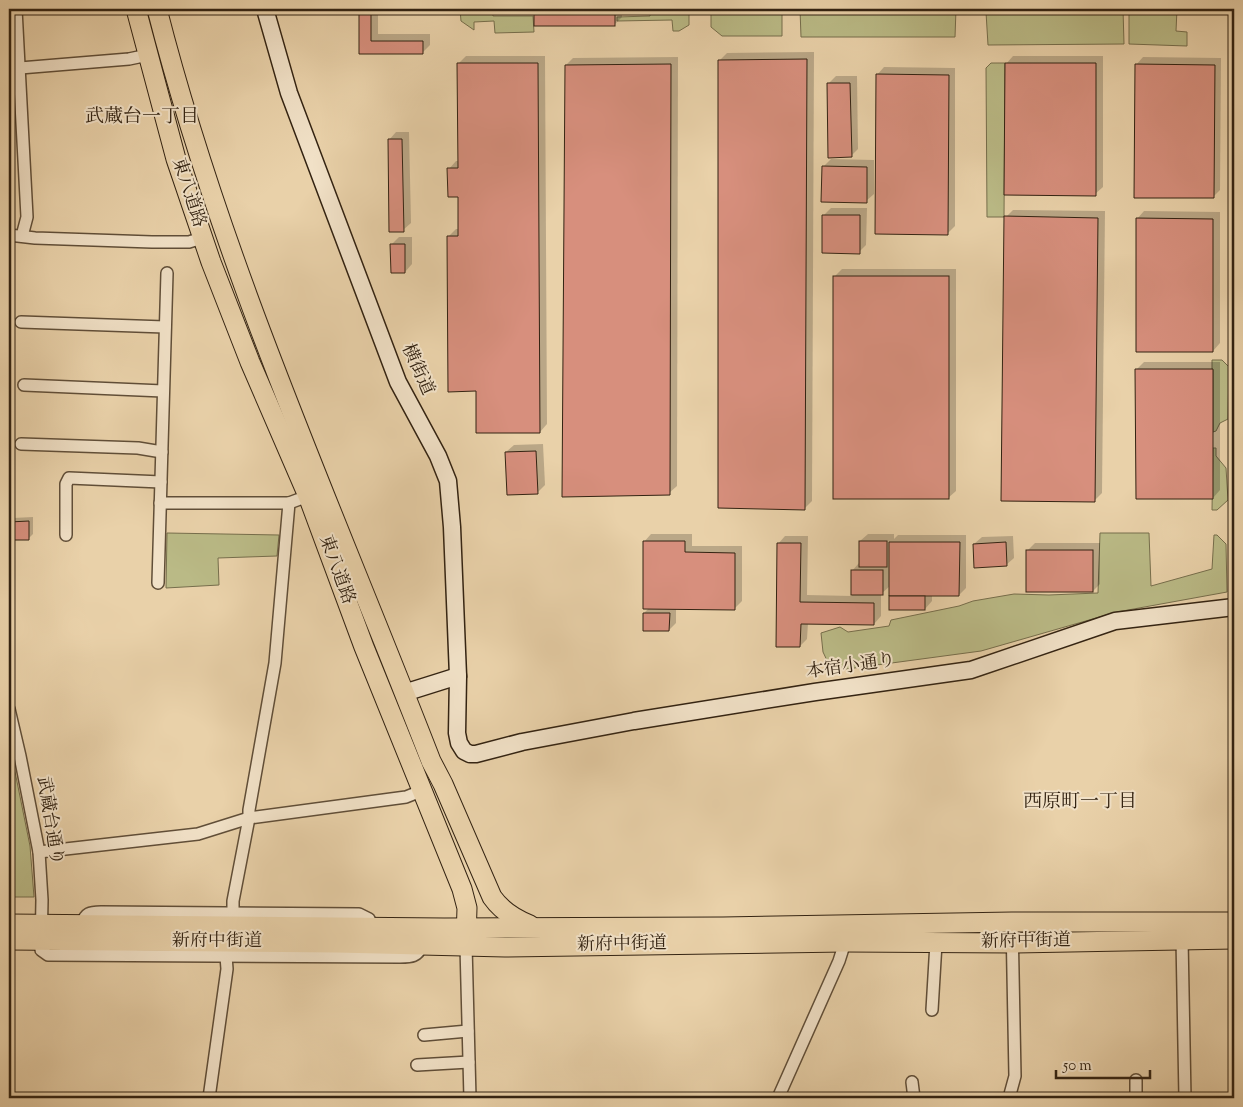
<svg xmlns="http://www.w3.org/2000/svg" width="1243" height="1107" viewBox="0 0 1243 1107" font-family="'Sorts Mill Goudy','Noto Serif JP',serif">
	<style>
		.green { fill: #baba86; stroke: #766e4c }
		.shadow { fill: #0003 }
		.building { fill: #d78f7d; stroke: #332312 }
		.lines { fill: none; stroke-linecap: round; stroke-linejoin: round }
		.street-casing { stroke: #604e38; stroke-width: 14 }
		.secondary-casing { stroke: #332312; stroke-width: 19 }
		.primary-casing { stroke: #332312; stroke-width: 21 }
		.street { stroke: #f1e1c7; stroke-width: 11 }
		.secondary { stroke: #f1e1c7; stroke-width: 16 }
		.primary { stroke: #e9d1a9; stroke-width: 19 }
		.labels { text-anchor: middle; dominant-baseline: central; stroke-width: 4; stroke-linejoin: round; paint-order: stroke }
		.street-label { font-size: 18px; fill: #332312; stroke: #f1e1c7 }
		.neighbourhood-label { font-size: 19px; fill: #332312; stroke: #f1e1c7 }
	</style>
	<rect width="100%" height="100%" fill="#e9d1a9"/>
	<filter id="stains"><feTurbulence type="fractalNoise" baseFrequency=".004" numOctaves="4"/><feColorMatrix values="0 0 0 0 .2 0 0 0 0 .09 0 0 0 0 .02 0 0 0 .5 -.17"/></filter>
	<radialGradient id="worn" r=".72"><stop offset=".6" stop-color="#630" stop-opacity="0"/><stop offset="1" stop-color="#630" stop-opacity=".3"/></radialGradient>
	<g class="green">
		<polygon points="460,9 492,9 493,16 533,16 534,32 495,33 494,21 474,22 474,30 461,21"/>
		<polygon points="650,9 685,9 689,12 689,25 679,31 673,31 672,20 617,21 617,17 650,16"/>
		<polygon points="715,9 782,9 782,36 722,36 711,27 711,13"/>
		<polygon points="800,9 956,9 955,37 801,37"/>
		<polygon points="990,9 1123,9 1124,44 988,45 986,12"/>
		<polygon points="1129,9 1177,9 1176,31 1187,32 1187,46 1129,44"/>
		<polygon points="991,63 1005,63 1004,217 987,217 986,68"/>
		<polygon points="1212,360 1222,360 1229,367 1228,419 1220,423 1216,431 1213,432 1213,370 1212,369"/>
		<polygon points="1213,448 1216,448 1216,456 1226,468 1228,500 1217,510 1212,510"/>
		<polygon points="167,533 279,535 277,556 218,558 219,585 166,588"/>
		<polygon points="1100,533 1149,533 1151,586 1212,569 1214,535 1217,535 1226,544 1227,592 1117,612 981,651 832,671 823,652 821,633 840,627 848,632 889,626 891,620 959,606 973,601 1014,594 1049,595 1098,593"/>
		<polygon points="9,742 30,846 34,897 9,897"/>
	</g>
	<g class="shadow">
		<polygon points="361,9 378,9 378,34 430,34 430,45 423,52 361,52"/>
		<polygon points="535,9 622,9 622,17 615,24 536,25"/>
		<polygon points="814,52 812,501 805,508 720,60 727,53"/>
		<polygon points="466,56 545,56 547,424 540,432 477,390 448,237 456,229 459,229 459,196 449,169 456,161 459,161 458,64"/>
		<polygon points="1013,56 1103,56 1103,187 1095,194 1006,64"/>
		<polygon points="678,57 677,486 669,493 566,65 573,58"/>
		<polygon points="1143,57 1221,58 1220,190 1213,197 1136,65"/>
		<polygon points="884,67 955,68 955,226 947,234 877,75"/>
		<polygon points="836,76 857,76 858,149 851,156 828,84"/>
		<polygon points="396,132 409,132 411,223 403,230 389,140"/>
		<polygon points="831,159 874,160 874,194 866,201 823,167"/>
		<polygon points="831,208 867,208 866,245 859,252 824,215"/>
		<polygon points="1013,210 1105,211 1102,493 1094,501 1006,217"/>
		<polygon points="1144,211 1220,212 1220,343 1213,351 1137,219"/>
		<polygon points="399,237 412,237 412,264 405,272 391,245"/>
		<polygon points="842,269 956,269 956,491 948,498 835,276"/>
		<polygon points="1144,362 1220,362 1220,490 1213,498 1136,370"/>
		<polygon points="543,444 545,485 537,493 506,452 514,445"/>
		<polygon points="33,517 33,534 29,538 9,539 9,522 13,518"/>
		<polygon points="651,534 692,534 692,546 742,546 742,601 735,608 676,608 676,623 669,630 644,613 649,608 644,542"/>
		<polygon points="868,534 894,534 894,539 898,535 966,535 966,588 959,595 932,595 932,601 925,609 890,586 881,594 881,616 874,624 808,623 807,639 800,646 778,544 785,536 808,536 807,595 852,596 852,571 859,563 860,541"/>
		<polygon points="1013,536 1014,558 1006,565 974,544 982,537"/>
		<polygon points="1035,543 1100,543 1100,584 1093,591 1028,550"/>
	</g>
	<g class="building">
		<polygon points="359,9 371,9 371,41 423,41 423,54 359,54"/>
		<rect x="534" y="9" width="81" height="17"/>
		<polygon points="807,59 805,510 718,508 718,60"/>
		<polygon points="457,63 538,63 540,433 476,433 476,391 448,392 447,236 458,236 458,197 448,197 447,168 458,168"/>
		<polygon points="1005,63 1096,63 1096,196 1004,195"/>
		<polygon points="671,64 670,495 562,497 565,65"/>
		<polygon points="1135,64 1215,65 1214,198 1134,198"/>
		<polygon points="876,74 949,75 948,235 875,234"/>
		<polygon points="827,83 850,83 852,157 828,158"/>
		<polygon points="388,139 402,139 404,232 389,232"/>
		<polygon points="822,166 867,167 867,203 821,202"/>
		<polygon points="822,215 860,215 860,254 822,253"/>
		<polygon points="1004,216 1098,218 1095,502 1001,501"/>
		<polygon points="1136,218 1213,219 1213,352 1136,352"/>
		<polygon points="390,244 405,244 405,273 391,273"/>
		<rect x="833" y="276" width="116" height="223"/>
		<polygon points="1135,369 1213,369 1213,499 1136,499"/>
		<polygon points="536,451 538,494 507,495 505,452"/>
		<polygon points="29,521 29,540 9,540 9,522"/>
		<polygon points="643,541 685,541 685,552 735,553 735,610 643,609"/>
		<rect x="859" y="541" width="28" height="26"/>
		<polygon points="889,542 960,542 959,596 889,596"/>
		<polygon points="1006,542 1007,566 974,568 973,544"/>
		<polygon points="777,543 801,543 800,602 874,603 874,625 801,624 800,647 776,647"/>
		<rect x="1026" y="550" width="67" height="42"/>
		<rect x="851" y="570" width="32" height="25"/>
		<rect x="889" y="596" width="36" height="14"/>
		<polygon points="643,613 670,613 669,631 643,631"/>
	</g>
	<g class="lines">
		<g class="street-casing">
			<g id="street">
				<polyline points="16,9 27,217 22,236"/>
				<polyline points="20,68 129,59 148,55"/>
				<polyline points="9,235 35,238 152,242 189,242 202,238"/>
				<polyline points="21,322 165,327"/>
				<polyline points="24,385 163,391"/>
				<polyline points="21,444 138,448 162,452"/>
				<polyline points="160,503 289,503"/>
				<polyline points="66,535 66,484 69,478 161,482"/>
				<polyline points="158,583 167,273"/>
				<path d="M9,709L20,756L39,852L42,900L41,950L48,955L400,957C411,957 418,957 422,945"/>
				<polyline points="39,852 198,834 249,818 406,797 421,791"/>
				<polyline points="233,913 233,901 249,818 249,810 275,663 289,503 308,496"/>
				<path d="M82,924C85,913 90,912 101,912L359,914L369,919L372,927"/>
				<polyline points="1182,939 1185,1098"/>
				<polyline points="466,946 470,1098"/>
				<polyline points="932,1010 936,943"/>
				<polyline points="424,1035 468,1031"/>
				<polyline points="417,1065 469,1062"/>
				<polyline points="912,1082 914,1098"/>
				<polyline points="209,1098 227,969 226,956"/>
				<polyline points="778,1098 839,961 845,942"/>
				<polyline points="1009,1098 1015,1076 1012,922"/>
				<polyline points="1136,1098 1136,1080"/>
			</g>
		</g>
		<g class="secondary-casing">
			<g id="secondary">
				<polyline points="265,9 289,93 398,382 438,456 448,481 452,527 458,676 457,733 459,743 464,751 470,754 476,754 522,742 634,721 815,692 971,670 1115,621 1234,607"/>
				<polyline points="404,693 458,676"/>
			</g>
		</g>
		<g class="primary-casing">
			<g id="primary">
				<polyline points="136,9 176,159 211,262 250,362 308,496 364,647 462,889 467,908 466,940"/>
				<path d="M157,9C223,268 335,513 431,761L443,784L492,897C501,910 515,919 530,925"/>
				<polyline points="9,924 444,928 723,927 1012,922 1234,922"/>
				<polyline points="9,940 337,943 505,947 845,942 1012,943 1234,939"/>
			</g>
		</g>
		<use href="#street" class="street"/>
		<use href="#secondary" class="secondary"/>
		<use href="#primary" class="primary"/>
	</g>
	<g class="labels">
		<g class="street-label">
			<text transform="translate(188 193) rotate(72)">東八道路</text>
			<text transform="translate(417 370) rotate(66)">横街道</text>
			<text transform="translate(336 570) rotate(70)">東八道路</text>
			<text transform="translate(851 667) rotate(-8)">本宿小通り</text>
			<text transform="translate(49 821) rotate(81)">武蔵台通り</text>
			<text x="217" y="942">新府中街道</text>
			<text transform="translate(1026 942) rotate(-1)">新府中街道</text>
			<text transform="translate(622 945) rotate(-1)">新府中街道</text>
		</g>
		<g class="neighbourhood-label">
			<text x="142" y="117">武蔵台一丁目</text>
			<text x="1080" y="802">西原町一丁目</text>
		</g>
	</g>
	<rect width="1243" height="1107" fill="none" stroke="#e9d1a9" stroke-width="30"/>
	<rect x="10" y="10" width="1223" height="1087" fill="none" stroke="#332312" stroke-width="2.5"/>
	<rect x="15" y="15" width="1213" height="1077" fill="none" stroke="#332312"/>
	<path d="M1056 1070v8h94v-8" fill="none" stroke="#332312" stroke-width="2.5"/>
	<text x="1063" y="1070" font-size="15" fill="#332312" stroke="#f1e1c7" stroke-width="4" paint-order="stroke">50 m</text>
	<rect width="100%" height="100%" filter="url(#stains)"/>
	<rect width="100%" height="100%" fill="url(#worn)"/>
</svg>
